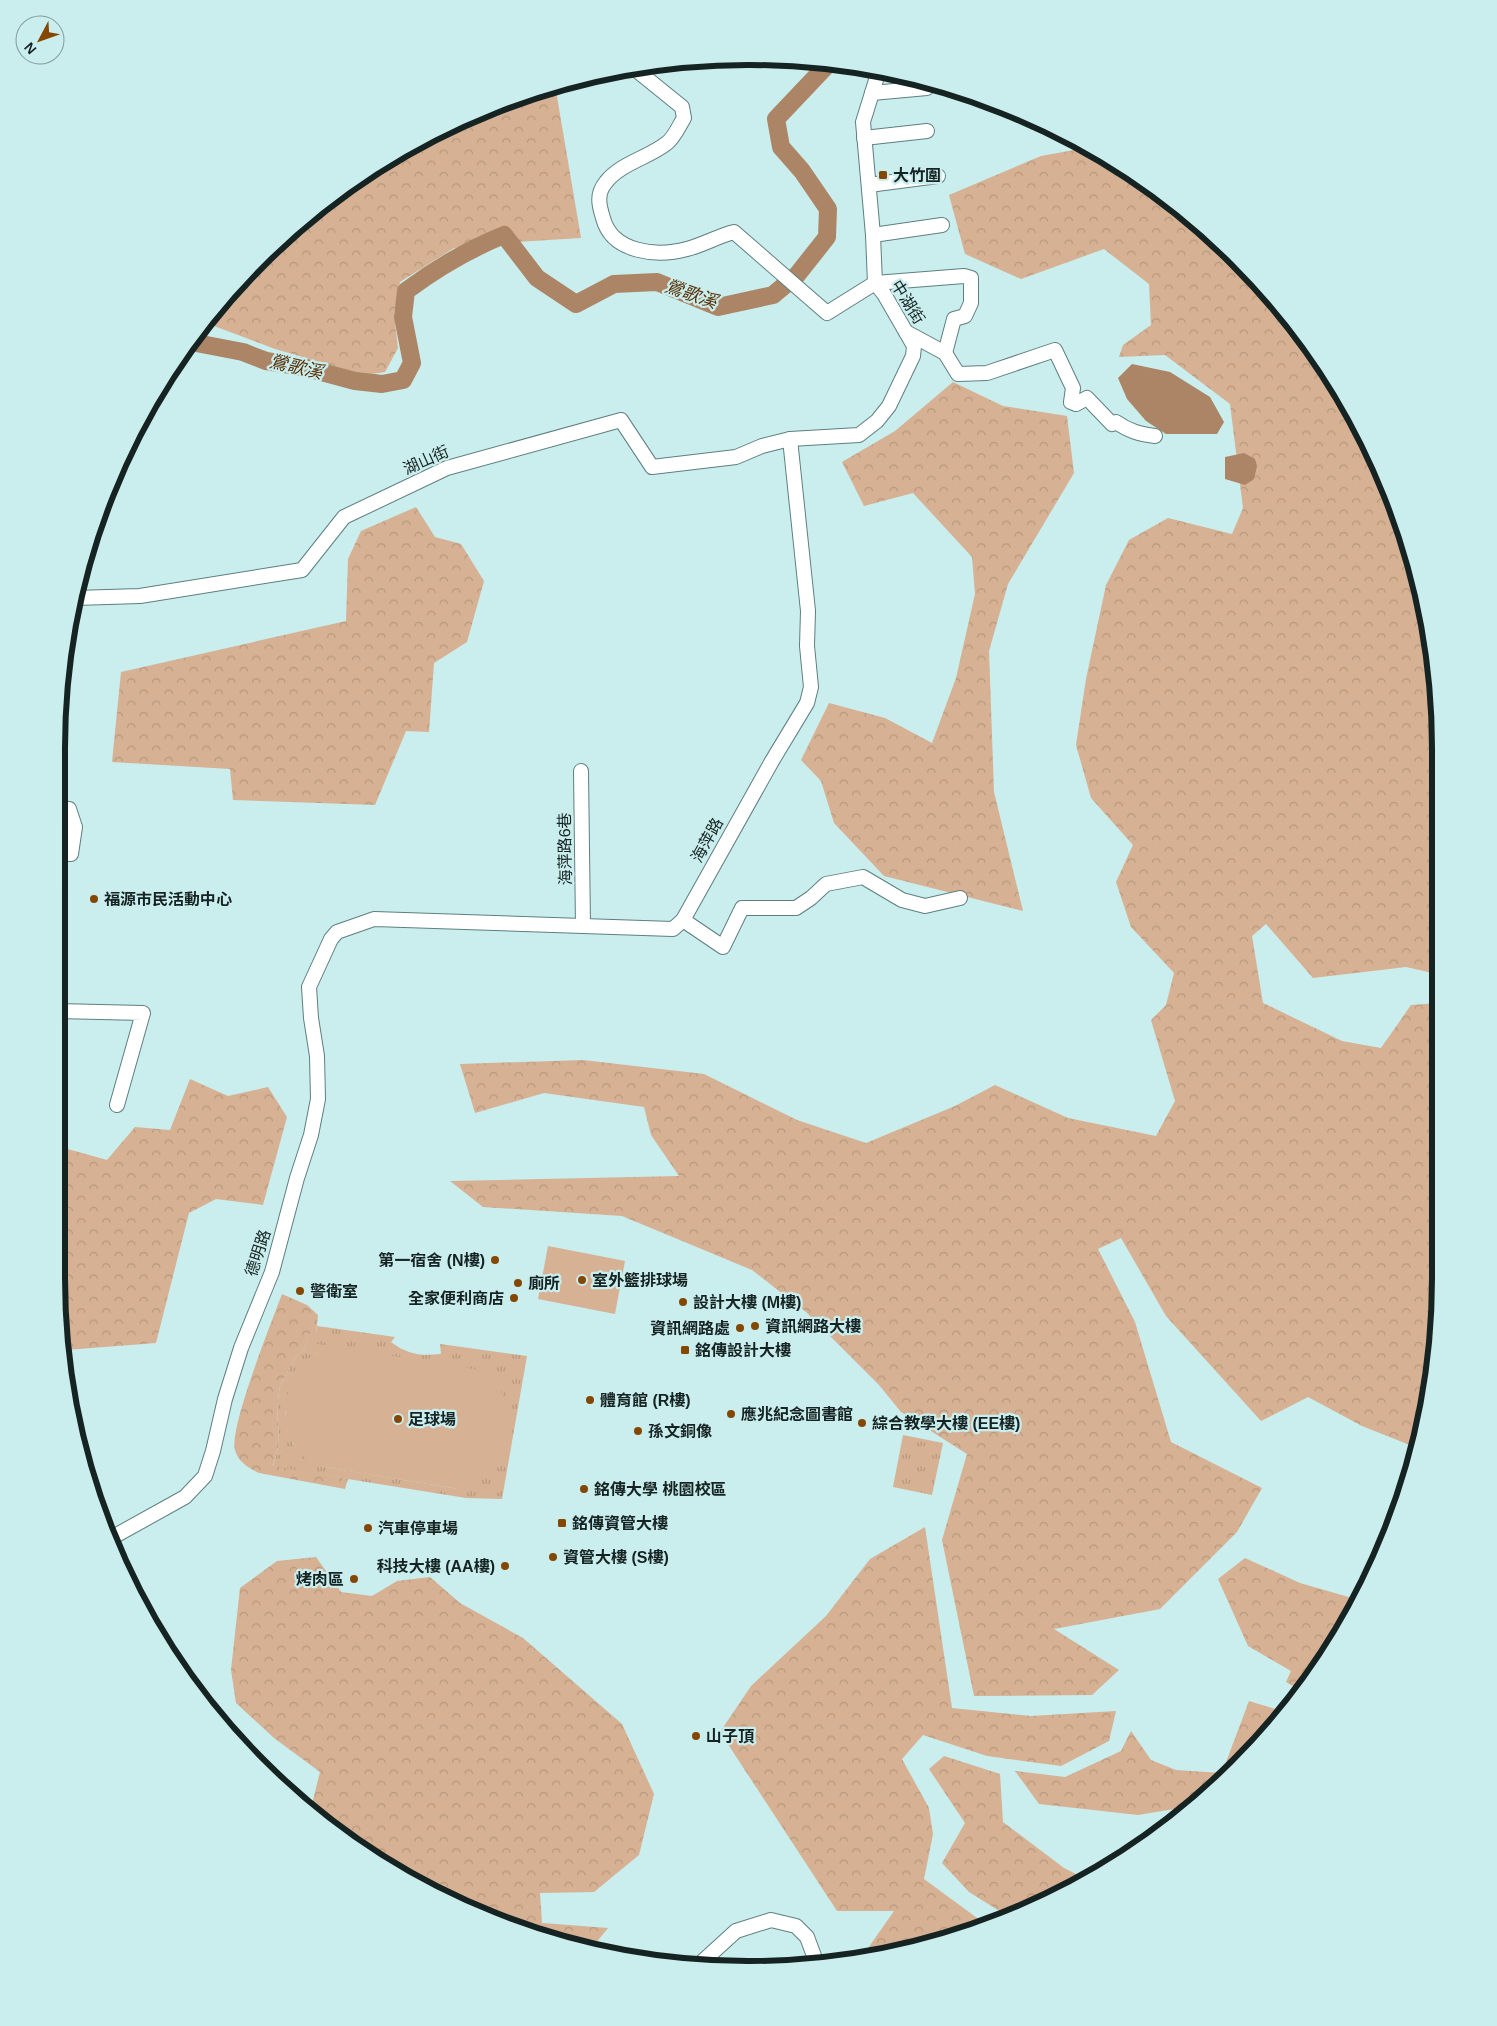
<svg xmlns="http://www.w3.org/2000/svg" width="1497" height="2026" viewBox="0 0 1497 2026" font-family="Arial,'Noto Sans TC',sans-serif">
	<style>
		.grass { fill: url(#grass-tufts); fill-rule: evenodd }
		.forest { fill: url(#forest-crowns) }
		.green { fill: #d6b193 }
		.water { fill: #ab8565 }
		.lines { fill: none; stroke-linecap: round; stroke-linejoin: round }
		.river { stroke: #ab8565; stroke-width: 18 }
		.minor-casing { stroke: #5e7f7f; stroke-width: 16 }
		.minor { stroke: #fff; stroke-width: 14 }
		.poi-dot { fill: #834700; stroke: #caeded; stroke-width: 2 }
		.labels { text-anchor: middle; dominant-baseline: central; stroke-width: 4.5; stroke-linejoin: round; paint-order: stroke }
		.poi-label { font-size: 16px; font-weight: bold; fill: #162323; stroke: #caeded; text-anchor: start }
		.street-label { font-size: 16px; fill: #162323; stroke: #caeded }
		.water-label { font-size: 18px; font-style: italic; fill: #583109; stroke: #caeded }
		.rim { fill: none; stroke: #162323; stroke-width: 6 }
	</style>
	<defs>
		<pattern id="grass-tufts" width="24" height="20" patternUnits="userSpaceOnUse" patternTransform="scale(1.25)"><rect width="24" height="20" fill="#d6b193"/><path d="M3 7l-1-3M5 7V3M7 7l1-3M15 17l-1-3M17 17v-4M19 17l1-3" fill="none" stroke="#b7987e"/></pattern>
		<pattern id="forest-crowns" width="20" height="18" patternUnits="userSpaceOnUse" patternTransform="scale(1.25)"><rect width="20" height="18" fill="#d6b193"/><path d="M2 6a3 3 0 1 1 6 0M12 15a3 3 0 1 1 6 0" fill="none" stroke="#b7987e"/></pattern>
	</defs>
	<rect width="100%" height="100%" fill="#caeded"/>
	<g class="grass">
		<path d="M317,1326L395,1337L391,1342C408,1355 421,1356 441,1354L440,1344L527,1356L502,1499L466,1498L273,1467L279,1444L277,1405L280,1386L295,1358L305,1349L308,1332L316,1334ZM319,1352L458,1489L319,1466L303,1456L293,1444L288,1431L285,1412L306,1361Z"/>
		<polygon points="903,1435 943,1443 932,1495 893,1487"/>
	</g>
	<g class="forest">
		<polygon points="555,85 581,238 483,244 454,248 400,282 394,314 398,348 385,372 365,375 275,349 206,323 259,259 327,199 443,128"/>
		<polygon points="1091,147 1205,228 1298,327 1388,483 1435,658 1437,974 1406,967 1313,978 1266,924 1252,936 1263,1003 1342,1041 1381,1048 1411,1005 1437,1003 1439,1323 1415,1447 1362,1426 1308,1397 1261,1421 1166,1316 1121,1238 1098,1249 1135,1322 1171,1442 1262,1488 1237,1532 1160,1609 1054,1629 1119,1670 1092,1695 974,1696 942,1540 967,1454 901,1412 879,1385 806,1312 752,1270 622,1216 483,1207 450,1181 679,1176 651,1135 644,1107 544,1093 475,1113 460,1064 583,1060 704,1074 797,1120 866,1143 955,1106 995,1085 1068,1118 1156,1136 1175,1101 1151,1020 1166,1005 1174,973 1131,927 1116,882 1133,845 1091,798 1076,745 1086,679 1106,585 1129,540 1168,518 1232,534 1243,508 1230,404 1165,355 1119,357 1123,345 1151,325 1149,284 1104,249 1021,279 965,254 949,195 1041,156"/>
		<polygon points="953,382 1003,406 1067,416 1074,473 1008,584 989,651 994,792 1023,911 884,876 834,823 821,781 801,760 829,703 885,718 932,743 956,678 975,594 972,557 913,493 864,506 842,462 895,431"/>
		<polygon points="416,507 435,537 461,544 484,581 467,642 434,663 429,732 406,731 375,805 233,800 230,769 112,762 121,672 346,621 348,559 361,531"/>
		<polygon points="190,1079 228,1096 268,1087 287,1117 263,1205 216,1199 189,1213 156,1343 66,1350 56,1277 57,1146 107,1160 135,1127 170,1130"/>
		<path d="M282,1294L307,1305L318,1315L316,1334L308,1333L305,1349L295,1358L280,1386L277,1405L279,1444L273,1466L348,1479L345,1489L259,1473C249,1468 238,1462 235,1450C229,1428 272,1321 282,1294Z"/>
		<polygon points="925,1527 952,1708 1031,1716 1116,1711 1109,1741 1061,1766 987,1756 923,1735 902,1759 929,1808 933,1834 924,1879 988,1926 971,1933 864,1954 894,1911 837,1911 720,1732 751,1686 826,1616 870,1559"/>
		<polygon points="316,1557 341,1592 372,1596 397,1581 430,1577 460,1603 523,1638 622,1724 654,1794 639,1855 594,1892 540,1893 542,1923 608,1928 591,1949 442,1898 327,1827 310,1812 320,1772 274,1738 236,1703 231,1670 240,1588 277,1561"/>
		<polygon points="1245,1558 1300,1583 1352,1598 1357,1604 1348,1623 1300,1690 1286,1682 1291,1671 1248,1646 1218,1579"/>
		<polygon points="1249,1701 1285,1712 1269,1734 1192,1806 1138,1815 1039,1804 1015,1771 1065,1777 1121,1751 1131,1731 1151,1760 1176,1770 1222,1773"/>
		<polygon points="944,1756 1000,1774 1003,1822 1064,1868 1086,1879 1055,1898 1009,1917 969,1892 942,1863 965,1823 929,1769"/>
	</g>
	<g class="green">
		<polygon points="548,1246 625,1261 615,1314 538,1299"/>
		<path d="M312,1343L504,1374V1387H498C506,1397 509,1410 509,1423C509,1458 490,1479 458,1489L318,1466C313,1462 306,1460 302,1455C277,1431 282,1385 305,1362C309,1358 314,1355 318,1353L311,1351Z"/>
	</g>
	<g class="water">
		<polygon points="1132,364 1170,372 1210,397 1224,422 1217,434 1166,434 1146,421 1127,399 1118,378"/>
		<polygon points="1244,453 1255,459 1257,466 1254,479 1245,485 1225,479 1225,457"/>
	</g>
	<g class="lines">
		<path class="river" d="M191,342L243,352L266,361L303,367L355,381L382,384L403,380L412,363L403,317L406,291C437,268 469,249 504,235L537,278L576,304L614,284L657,282L718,307L773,295L797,275L827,237L828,209L802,171L781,147L776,119L830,62"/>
		<g class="minor-casing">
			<g id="minor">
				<path d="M635,69L682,107L684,118C679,126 674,138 667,143C648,158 621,163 606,182C596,194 599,205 603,218C612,253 657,257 687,249C703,245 718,236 734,232L827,313L875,283L964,276L971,278V303L965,316L954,319L945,353"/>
				<polyline points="872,93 927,88"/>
				<polyline points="864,138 927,131"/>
				<polyline points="869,185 938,176"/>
				<polyline points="873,235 942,225"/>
				<path d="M906,332L945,353L958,374L987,373L1055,350L1073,388L1071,402L1076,404L1087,398L1112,424L1116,422C1129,431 1139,434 1155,436"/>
				<polyline points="75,598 140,596 302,570 344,517 447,468 621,420 652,467 736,457 762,446 790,439 859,435 877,421 889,406 913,356 914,346 884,294 875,283 873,235 863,122 876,80 877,71"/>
				<polyline points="581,771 583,926"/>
				<polyline points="57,854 71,854 75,827 69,809 57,808"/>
				<polyline points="683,920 723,947 742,908 796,908 811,898 826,884 863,877 902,900 925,906 960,898"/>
				<polyline points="57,1011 143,1013 117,1105"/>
				<polyline points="113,1537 185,1497 205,1476 213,1451 225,1399 241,1348 272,1272 297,1178 311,1135 318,1099 317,1056 311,1018 309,987 331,939 337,932 374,919 673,929 683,920 772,761 807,703 811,687 807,646 808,611 790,439"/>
				<polyline points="702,1962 736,1931 771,1920 796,1926 807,1937 817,1964"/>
			</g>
		</g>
		<use href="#minor" class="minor"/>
	</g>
	<g class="poi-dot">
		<rect x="878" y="170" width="10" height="10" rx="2.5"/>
		<circle cx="94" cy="899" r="5"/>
		<circle cx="495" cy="1260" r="5"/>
		<circle cx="582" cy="1280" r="5"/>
		<circle cx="518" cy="1283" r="5"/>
		<circle cx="300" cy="1291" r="5"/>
		<circle cx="514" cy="1298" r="5"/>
		<circle cx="683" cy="1302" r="5"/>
		<circle cx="755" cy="1326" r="5"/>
		<circle cx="740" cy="1328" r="5"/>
		<rect x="680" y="1345" width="10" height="10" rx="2.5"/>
		<circle cx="590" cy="1400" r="5"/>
		<circle cx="731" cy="1414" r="5"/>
		<circle cx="398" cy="1419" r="5"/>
		<circle cx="862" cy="1423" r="5"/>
		<circle cx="638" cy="1431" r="5"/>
		<circle cx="584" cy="1489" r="5"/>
		<rect x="557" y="1518" width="10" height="10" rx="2.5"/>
		<circle cx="368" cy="1528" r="5"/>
		<circle cx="553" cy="1557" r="5"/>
		<circle cx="505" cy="1566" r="5"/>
		<circle cx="354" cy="1579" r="5"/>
		<circle cx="696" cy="1736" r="5"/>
	</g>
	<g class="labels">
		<g class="poi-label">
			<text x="893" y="175">大竹圍</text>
			<text x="104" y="899">福源市民活動中心</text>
			<text x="485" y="1260" text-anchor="end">第一宿舍 (N樓)</text>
			<text x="592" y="1280">室外籃排球場</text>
			<text x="528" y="1283">廁所</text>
			<text x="310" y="1291">警衛室</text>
			<text x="504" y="1298" text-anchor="end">全家便利商店</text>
			<text x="693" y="1302">設計大樓 (M樓)</text>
			<text x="765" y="1326">資訊網路大樓</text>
			<text x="730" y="1328" text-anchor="end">資訊網路處</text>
			<text x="695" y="1350">銘傳設計大樓</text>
			<text x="600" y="1400">體育館 (R樓)</text>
			<text x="741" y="1414">應兆紀念圖書館</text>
			<text x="408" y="1419">足球場</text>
			<text x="872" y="1423">綜合教學大樓 (EE樓)</text>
			<text x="648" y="1431">孫文銅像</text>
			<text x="594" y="1489">銘傳大學 桃園校區</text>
			<text x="572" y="1523">銘傳資管大樓</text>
			<text x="378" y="1528">汽車停車場</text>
			<text x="563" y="1557">資管大樓 (S樓)</text>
			<text x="495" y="1566" text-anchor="end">科技大樓 (AA樓)</text>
			<text x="344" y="1579" text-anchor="end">烤肉區</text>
			<text x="706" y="1736">山子頂</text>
		</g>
		<g class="street-label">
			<text transform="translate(908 302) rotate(58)">中湖街</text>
			<text transform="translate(426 460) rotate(-24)">湖山街</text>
			<text transform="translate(707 840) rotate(-61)">海萍路</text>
			<text transform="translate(565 849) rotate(-91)">海萍路6巷</text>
			<text transform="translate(258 1253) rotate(-72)">德明路</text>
		</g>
		<g class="water-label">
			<text transform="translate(691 294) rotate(19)">鶯歌溪</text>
			<text transform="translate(296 367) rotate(13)">鶯歌溪</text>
		</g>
	</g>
	<path d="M0 0H1497V2026H0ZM748 65H749A683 683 0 0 1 1432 748V1278A683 683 0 0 1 749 1961H748A683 683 0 0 1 65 1278V748A683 683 0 0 1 748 65Z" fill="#caeded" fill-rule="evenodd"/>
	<path class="rim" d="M748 65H749A683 683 0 0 1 1432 748V1278A683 683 0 0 1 749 1961H748A683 683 0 0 1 65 1278V748A683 683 0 0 1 748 65Z"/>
	<g transform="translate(40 40) rotate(229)"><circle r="24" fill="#caeded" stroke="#829c9c"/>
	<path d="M0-4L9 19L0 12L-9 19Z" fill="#834700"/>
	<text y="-8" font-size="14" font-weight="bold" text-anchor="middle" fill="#162323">N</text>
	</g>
</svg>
